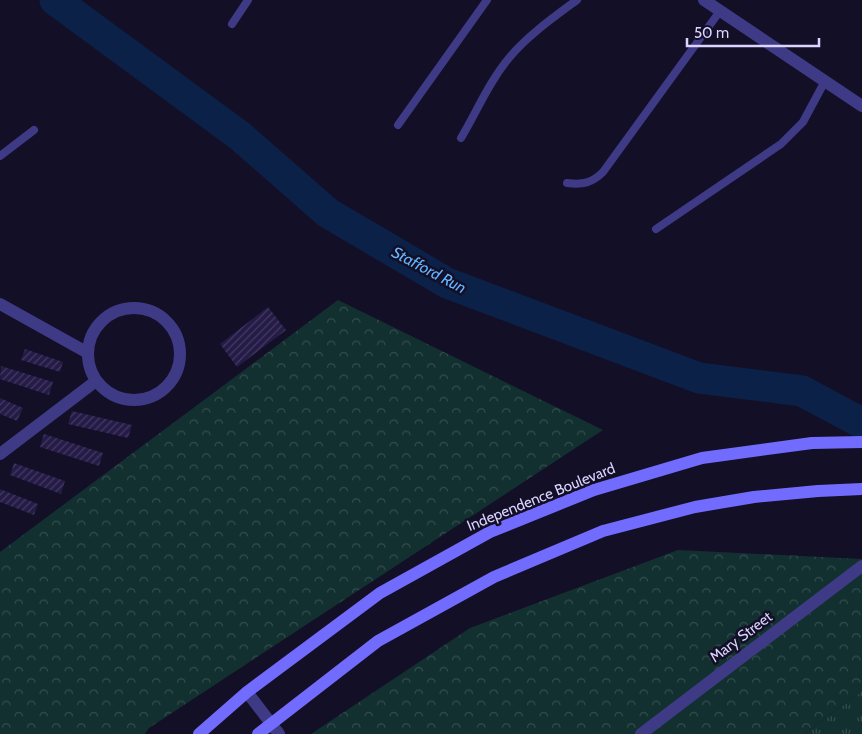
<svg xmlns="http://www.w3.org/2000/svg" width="862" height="734" viewBox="0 0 862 734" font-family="Cabin,sans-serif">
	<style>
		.grass { fill: url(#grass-tufts) }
		.forest { fill: url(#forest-crowns) }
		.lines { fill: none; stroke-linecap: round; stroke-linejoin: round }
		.river { stroke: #0c2148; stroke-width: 31 }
		.building { fill: url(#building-hatch) }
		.lane { stroke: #3f3a85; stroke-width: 8 }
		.street { stroke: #3f3a85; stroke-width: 12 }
		.secondary { stroke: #726cfe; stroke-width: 12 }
		.labels { text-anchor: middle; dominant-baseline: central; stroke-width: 5; stroke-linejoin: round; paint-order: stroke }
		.street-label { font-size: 15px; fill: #dad4ff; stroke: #130f26 }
		.water-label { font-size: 16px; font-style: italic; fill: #63b3fe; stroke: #130f26 }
	</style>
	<defs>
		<pattern id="grass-tufts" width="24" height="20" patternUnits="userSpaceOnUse" patternTransform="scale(1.25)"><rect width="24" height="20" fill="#12302f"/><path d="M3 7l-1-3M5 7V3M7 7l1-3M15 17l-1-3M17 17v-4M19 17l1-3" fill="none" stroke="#344d4e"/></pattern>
		<pattern id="forest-crowns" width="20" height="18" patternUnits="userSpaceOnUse" patternTransform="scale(1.25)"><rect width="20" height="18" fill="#12302f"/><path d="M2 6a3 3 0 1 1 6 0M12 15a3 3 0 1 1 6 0" fill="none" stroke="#344d4e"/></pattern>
		<pattern id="building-hatch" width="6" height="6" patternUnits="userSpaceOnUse" patternTransform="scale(1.25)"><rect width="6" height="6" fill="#251b47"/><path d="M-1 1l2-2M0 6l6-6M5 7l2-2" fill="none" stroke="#443b63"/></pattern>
	</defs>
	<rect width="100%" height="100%" fill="#130f26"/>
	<polygon class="grass" points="862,691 862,734 804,734"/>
	<g class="forest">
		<polygon points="338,300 603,430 149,728 145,734 0,734 0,552"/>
		<polygon points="678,550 862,559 862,691 804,734 311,734 470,628"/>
	</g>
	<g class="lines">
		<polyline class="river" points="55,0 240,136 328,213 447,283 699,378 802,391 862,423"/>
	</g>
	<g class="building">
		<polygon points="268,307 286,330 237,367 220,344"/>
		<polygon points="25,349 63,362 60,372 21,360"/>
		<polygon points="1,366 53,382 49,395 0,379"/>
		<polygon points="0,398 23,408 17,421 0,414"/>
		<polygon points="72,411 132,425 128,438 68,424"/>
		<polygon points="44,434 103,453 99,466 40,447"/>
		<polygon points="14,463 65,481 61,494 10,475"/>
		<polygon points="0,489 38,504 34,515 0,502"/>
	</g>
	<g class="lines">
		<g class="lane">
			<polyline points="232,24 248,0"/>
			<polyline points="398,125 487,0"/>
			<path d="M461,138C477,111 489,82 509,58C527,36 554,17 577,0"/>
			<polyline points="0,156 34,130"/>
			<path d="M567,183C583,185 592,183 603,172L720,11"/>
			<polyline points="656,229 781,144 803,122 825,81"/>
		</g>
		<g class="street">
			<polyline points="704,0 862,106"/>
			<polyline points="0,304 88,353"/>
			<circle cx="134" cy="354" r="46"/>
			<polyline points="0,454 96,381"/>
			<polyline points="247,692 279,734"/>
			<polyline points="641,734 862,566"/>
		</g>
		<g class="secondary">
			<polyline points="199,734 247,692 380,593 490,532 594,490 702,458 812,443 862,442"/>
			<polyline points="258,734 378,641 494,577 603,531 695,507 754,497 818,491 862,489"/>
		</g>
	</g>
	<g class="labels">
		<g class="street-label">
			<text transform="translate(541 497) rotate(-22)">Independence Boulevard</text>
			<text transform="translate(741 637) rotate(-37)">Mary Street</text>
		</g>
		<g class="water-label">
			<text transform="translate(429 270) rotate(28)">Stafford Run</text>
		</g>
	</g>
	<path d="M687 38v8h132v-8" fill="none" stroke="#dad4ff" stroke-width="2.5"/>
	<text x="694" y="38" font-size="15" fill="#dad4ff" stroke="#130f26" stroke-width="4" paint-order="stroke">50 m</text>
</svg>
